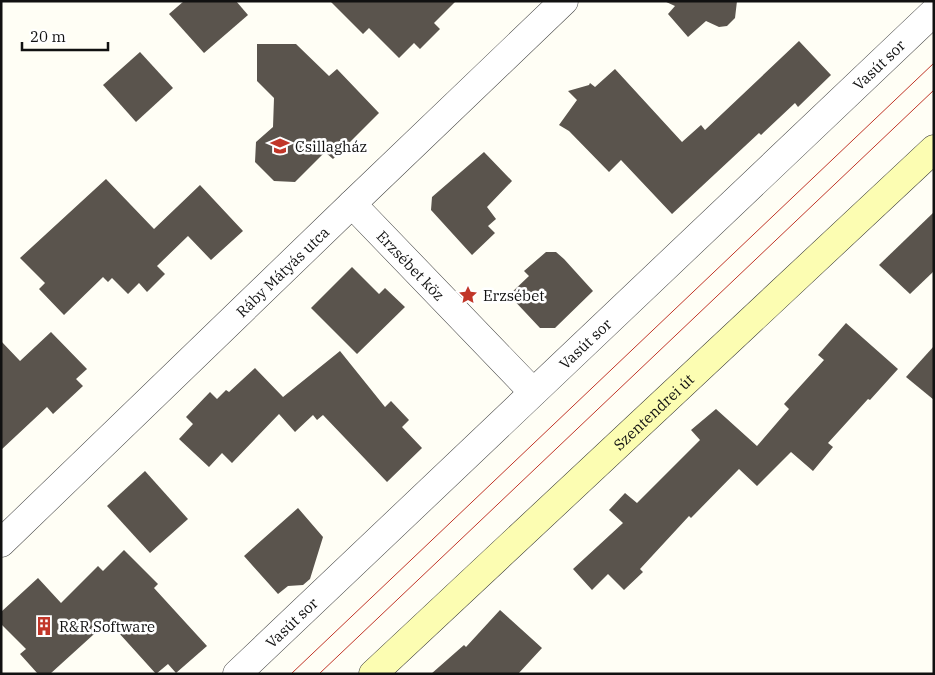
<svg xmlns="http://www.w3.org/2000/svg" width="935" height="675" viewBox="0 0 935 675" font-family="'IBM Plex Serif',serif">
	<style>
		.building { fill: #5a544d }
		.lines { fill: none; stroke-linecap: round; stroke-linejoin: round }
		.street-casing { stroke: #444; stroke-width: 29 }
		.secondary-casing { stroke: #333; stroke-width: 29 }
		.street { stroke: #fff; stroke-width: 28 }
		.secondary { stroke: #fcfdb2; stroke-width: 28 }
		.tram { stroke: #c13629; stroke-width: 1 }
		.labels { text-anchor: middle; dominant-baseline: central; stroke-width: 5; stroke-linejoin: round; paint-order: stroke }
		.street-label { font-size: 15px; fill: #111; stroke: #fff }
		.poi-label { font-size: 15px; fill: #111; stroke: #fff; text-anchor: start }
	</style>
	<rect width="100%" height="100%" fill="#fffef5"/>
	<g class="building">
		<polygon points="184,1 236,1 248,15 204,53 169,14"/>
		<polygon points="330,1 456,1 434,23 440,29 420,49 414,43 399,58 369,28 363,34"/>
		<polygon points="664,1 737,1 735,18 727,26 719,27 706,21 688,37 668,14 675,6"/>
		<polygon points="799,41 831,75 798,107 795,103 761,135 759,133 672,214 621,160 609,172 569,131 559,125 577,100 568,91 589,85 590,83 595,87 615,69 682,142 701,125 705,130"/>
		<polygon points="257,44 296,44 329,76 337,69 379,113 333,159 325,152 295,182 274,181 255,162 256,142 273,127 274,98 257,81"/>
		<polygon points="140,52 173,88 136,122 103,85"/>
		<polygon points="484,152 512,181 487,207 496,219 488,226 495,233 472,255 431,210 432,197"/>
		<polygon points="106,179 154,229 200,185 243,231 211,260 188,236 157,266 165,274 147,292 139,283 128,294 112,278 108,282 103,277 64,315 39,289 45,283 20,258"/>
		<polygon points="934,212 934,271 910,294 879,265"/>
		<polygon points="546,252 556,252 564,259 593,291 555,328 540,328 509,295 529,276 524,271"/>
		<polygon points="352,267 379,294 385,288 405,307 357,354 311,308"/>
		<polygon points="846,323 898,369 870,400 868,399 828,443 833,447 813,471 791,452 757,486 739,469 691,518 689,516 640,569 643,572 624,590 608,574 592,590 573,569 623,523 609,510 625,493 637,503 700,440 691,430 716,409 757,446 789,409 784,404 824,360 818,355"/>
		<polygon points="51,332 87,369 76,379 83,386 53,414 47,407 1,450 1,341 20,361"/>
		<polygon points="934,346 934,400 906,377"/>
		<polygon points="340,351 385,407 391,401 409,420 402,427 422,448 387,482 323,415 317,420 313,415 295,432 279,414 232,463 222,453 209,467 179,439 193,424 186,417 210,392 217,399 226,390 229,392 255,368 283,397"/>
		<polygon points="145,471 188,519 150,553 107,506"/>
		<polygon points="298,508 323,537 310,579 303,585 288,586 278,594 244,556"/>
		<polygon points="124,550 158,584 154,588 207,646 176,673 168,664 156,674 109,622 105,626 104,625 50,674 38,674 20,654 26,649 1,624 1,612 38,578 61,603 98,566 103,571"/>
		<polygon points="500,610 542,648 518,674 431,674 464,645 466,647"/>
	</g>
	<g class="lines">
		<g class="street-casing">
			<g id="street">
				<path id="s1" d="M352,204L533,392"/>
				<path id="s2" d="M1,543L352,204L564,1"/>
				<path id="s3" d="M237,674L934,12"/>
			</g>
		</g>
		<g class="secondary-casing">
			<g id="secondary">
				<path id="s4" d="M373,674L934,149"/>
			</g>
		</g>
		<use href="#street" class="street"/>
		<use href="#secondary" class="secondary"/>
		<g class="tram">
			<polyline points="291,674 934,63"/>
			<polyline points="319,674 934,90"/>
		</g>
	</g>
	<defs>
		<g id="school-bare" transform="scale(1.5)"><path d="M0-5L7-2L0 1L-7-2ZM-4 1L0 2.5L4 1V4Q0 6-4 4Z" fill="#c13629" stroke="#fff" stroke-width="2.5" paint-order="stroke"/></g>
		<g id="sight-bare" transform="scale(1.5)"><path d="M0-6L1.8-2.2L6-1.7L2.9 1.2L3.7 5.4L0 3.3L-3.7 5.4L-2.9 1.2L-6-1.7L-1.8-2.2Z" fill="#c13629" stroke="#fff" stroke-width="2.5" paint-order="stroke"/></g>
		<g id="building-bare" transform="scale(1.5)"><path d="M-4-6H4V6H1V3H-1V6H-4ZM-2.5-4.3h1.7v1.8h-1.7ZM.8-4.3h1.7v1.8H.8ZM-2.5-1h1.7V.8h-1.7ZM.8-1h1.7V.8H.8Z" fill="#c13629" stroke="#fff" stroke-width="2.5" paint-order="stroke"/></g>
	</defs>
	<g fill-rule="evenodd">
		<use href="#school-bare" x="280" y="146"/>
		<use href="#sight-bare" x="468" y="295"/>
		<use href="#building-bare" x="44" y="626"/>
	</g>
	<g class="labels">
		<g class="street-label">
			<text stroke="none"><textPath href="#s3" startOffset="885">Vasút sor</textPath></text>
			<text stroke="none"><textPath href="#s1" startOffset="85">Erzsébet köz</textPath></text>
			<text stroke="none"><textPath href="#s2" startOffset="391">Ráby Mátyás utca</textPath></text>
			<text stroke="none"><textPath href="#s3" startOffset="480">Vasút sor</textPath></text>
			<text stroke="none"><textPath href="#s4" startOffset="384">Szentendrei út</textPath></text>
			<text stroke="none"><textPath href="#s3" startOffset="75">Vasút sor</textPath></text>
		</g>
		<g class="poi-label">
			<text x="295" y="146">Csillagház</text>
			<text x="483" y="295">Erzsébet</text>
			<text x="59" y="626">R&amp;R Software</text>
		</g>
	</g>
	<rect width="935" height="675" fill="none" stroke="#111111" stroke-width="5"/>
	<path d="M22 42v8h86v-8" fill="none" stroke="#111111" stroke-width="2.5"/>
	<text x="30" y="42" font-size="15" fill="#111111" stroke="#ffffff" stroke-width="4" paint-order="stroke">20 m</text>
</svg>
